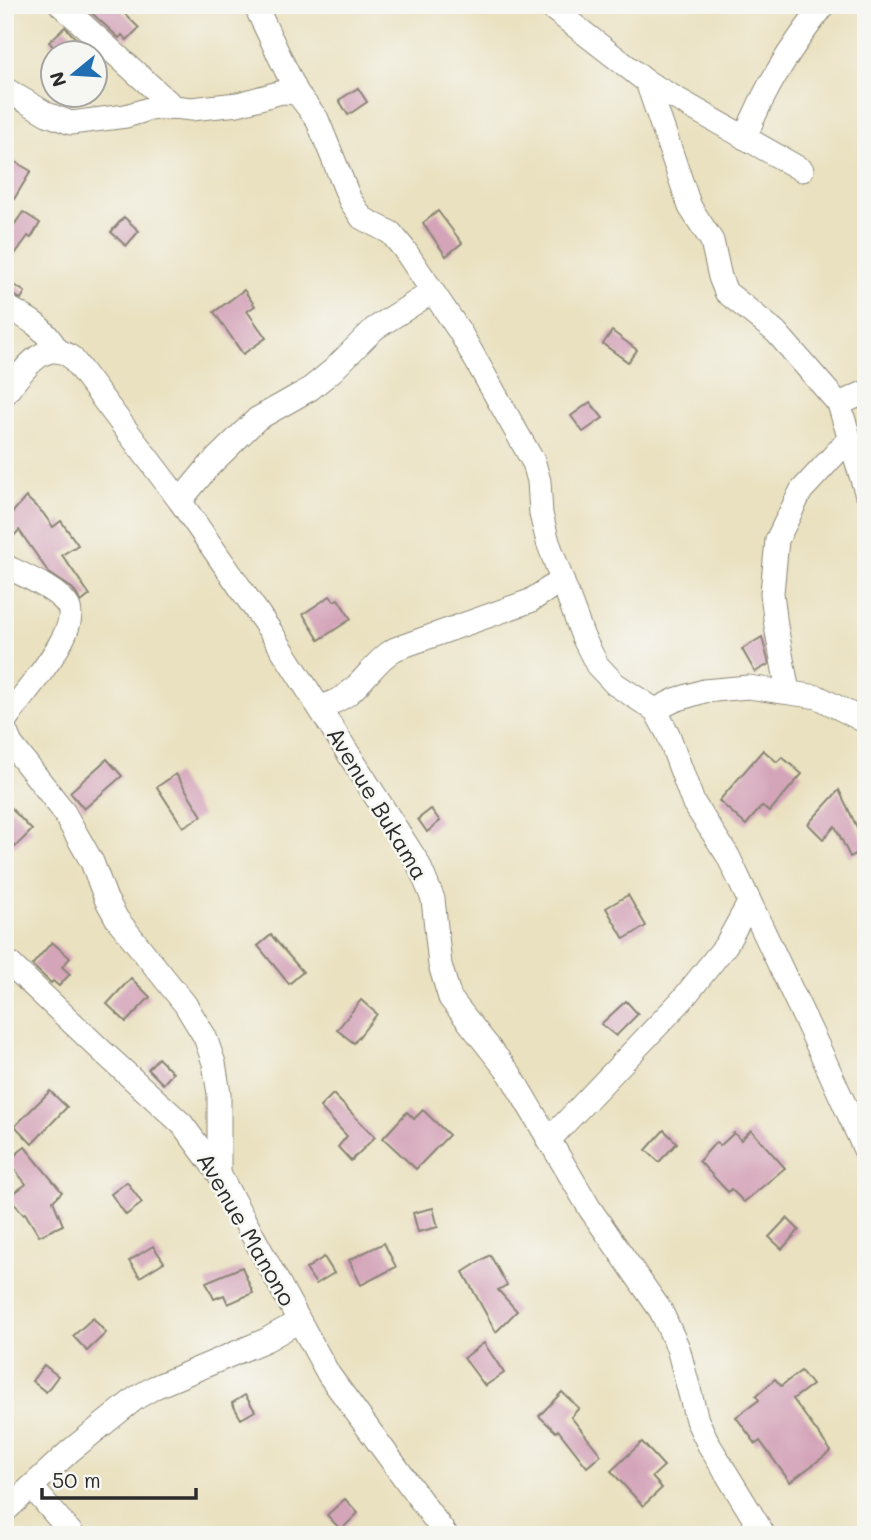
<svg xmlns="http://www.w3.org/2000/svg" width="871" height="1540" viewBox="0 0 871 1540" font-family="Mali,sans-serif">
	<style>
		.building { fill: #d4a4b9 }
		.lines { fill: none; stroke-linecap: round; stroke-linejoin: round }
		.minor-casing { stroke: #8a8676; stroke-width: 25 }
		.minor { stroke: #fff; stroke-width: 23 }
		.labels { text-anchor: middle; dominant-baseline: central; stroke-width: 5; stroke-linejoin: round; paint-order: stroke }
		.street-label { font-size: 23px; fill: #2b2b2b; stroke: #f6f6f2 }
	</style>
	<rect width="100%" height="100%" fill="#f6f6f2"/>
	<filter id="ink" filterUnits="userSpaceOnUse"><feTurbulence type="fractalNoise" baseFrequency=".0143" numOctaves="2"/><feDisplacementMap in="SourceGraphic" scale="14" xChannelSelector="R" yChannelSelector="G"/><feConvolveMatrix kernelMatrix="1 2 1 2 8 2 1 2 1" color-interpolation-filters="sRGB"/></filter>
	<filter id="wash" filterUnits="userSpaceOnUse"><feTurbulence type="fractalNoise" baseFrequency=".00686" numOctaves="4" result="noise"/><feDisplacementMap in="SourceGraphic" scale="28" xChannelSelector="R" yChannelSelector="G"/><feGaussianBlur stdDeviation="1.57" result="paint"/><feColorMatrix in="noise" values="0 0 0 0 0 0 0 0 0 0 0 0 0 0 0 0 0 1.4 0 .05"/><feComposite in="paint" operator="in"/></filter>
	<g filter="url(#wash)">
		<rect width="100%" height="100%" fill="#eae1c0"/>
		<g id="blocks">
			<g class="building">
				<polygon points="83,5 116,5 139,28 127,40 122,35 119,38"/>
				<polygon points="65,27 68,30 88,52 58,52 49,42"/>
				<polygon points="358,88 367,102 348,115 339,100"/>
				<polygon points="5,156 31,171 5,214"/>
				<polygon points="438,211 462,243 446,256 423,223"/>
				<polygon points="23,212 40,223 31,238 28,236 5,268 5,238"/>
				<polygon points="124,217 139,231 126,246 111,232"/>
				<polygon points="5,279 25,292 21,299 5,292"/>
				<polygon points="244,290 255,306 247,311 266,338 243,354 214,312"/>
				<polygon points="612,331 637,350 628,362 603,344"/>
				<polygon points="590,402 603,418 583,432 571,416"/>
				<polygon points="26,497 43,513 53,527 61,521 78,545 62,555 90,595 81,602 73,589 49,573 19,530 5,546 5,521"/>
				<polygon points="330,596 334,601 338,599 351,619 319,640 303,614"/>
				<polygon points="762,637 769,664 755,672 742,649"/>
				<polygon points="763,750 777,762 782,757 802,774 769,812 762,806 746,825 719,801"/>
				<polygon points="107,759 122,776 84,809 70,792"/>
				<polygon points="176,774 202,816 183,827 157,787"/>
				<polygon points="839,790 866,846 866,849 850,857 835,826 823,839 808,824"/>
				<polygon points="5,802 32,830 15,847 5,837"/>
				<polygon points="431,809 440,821 427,832 418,819"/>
				<polygon points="628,895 646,926 624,939 606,908"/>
				<polygon points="271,935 303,972 289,984 258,946"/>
				<polygon points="52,942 70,958 62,967 70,974 59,986 53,981 51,983 32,965"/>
				<polygon points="131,978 150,997 126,1022 107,1004"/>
				<polygon points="361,1000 377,1014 354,1043 337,1030"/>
				<polygon points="626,1001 638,1014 616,1036 601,1024"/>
				<polygon points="158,1058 173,1073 163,1084 148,1069"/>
				<polygon points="50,1091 67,1107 32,1144 15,1126"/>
				<polygon points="333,1094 375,1137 351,1161 338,1147 347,1136 320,1107"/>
				<polygon points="423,1110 449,1135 416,1169 383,1138 407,1112 414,1119"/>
				<polygon points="664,1130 677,1143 659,1162 646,1150"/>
				<polygon points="751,1130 785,1168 744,1202 731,1189 728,1192 699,1161 716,1142 720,1146 734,1133 741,1140"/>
				<polygon points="25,1147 62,1192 53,1201 63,1225 39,1236 25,1213 23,1214 9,1197 26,1184 8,1161"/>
				<polygon points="127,1182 142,1203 126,1215 111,1194"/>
				<polygon points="433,1208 438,1227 418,1232 413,1213"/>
				<polygon points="787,1218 799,1230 782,1249 769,1237"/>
				<polygon points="384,1243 396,1267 361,1285 349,1260"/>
				<polygon points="153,1246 164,1262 140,1277 129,1261"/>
				<polygon points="490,1255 507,1285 498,1290 517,1311 496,1332 463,1272"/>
				<polygon points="324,1257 334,1273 316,1284 306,1269"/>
				<polygon points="242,1267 253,1293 228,1304 224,1295 214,1299 206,1282"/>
				<polygon points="93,1318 106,1333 87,1351 73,1336"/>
				<polygon points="484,1343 504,1373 485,1386 464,1358"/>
				<polygon points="44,1365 58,1376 46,1392 32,1381"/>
				<polygon points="801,1371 812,1385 793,1399 831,1451 790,1482 760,1441 756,1444 736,1417 759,1400 756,1396 775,1379 781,1386"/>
				<polygon points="562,1392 579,1408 571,1417 601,1455 587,1467 558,1430 556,1432 539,1416"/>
				<polygon points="245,1395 255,1411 241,1419 232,1403"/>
				<polygon points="642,1442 664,1466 652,1477 662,1488 643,1506 611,1471"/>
				<polygon points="345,1499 358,1513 341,1530 327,1515"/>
			</g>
		</g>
	</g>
	<g filter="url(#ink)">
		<use href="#blocks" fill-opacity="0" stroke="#8a8676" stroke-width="2"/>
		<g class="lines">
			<g class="minor-casing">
				<g id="minor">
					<polyline points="61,5 174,107"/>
					<polyline points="255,5 297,93"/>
					<polyline points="548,5 647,82 802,170"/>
					<polyline points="647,82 690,207 712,241 720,277 726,292 776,332 839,404 866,492"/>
					<polyline points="5,89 47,114 71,123 126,116 149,109 174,107 191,109 238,104 282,92 297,93 317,119 350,200 362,218 391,233 404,249 460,332 534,463 539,481 541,514 548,542 583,637 597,665 615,684 655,710 668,734 693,802 728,856 823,1057 866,1152"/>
					<path d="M745,138C764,88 791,47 824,5"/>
					<path d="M5,306C31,320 43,326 58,351"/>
					<path d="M5,394C21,374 44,335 72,358L180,501L271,632L418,863L433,899L440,965L450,998L510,1074L590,1209L661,1311L678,1348L697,1420L709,1445L764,1535"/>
					<polyline points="839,404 866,392"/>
					<polyline points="180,501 209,466 257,419 310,389 332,371 374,329 432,292"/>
					<path d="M5,566C21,574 59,590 68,606C82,632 19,697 5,721"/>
					<polyline points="788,692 776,626 772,593 777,540 801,491 849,439"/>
					<path d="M320,708C330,703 342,700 350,692C367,678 376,660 395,649L530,601L562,580"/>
					<polyline points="655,710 675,700 704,691 748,687 818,697 866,722"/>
					<polyline points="5,730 11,744 62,809 92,862 106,899 117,919 185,1004 205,1037 214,1063 219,1094 219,1174"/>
					<polyline points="5,959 103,1052 182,1124 219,1174 329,1375 446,1535"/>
					<polyline points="548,1141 682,1000 726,945 749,903"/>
					<polyline points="32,1487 73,1535"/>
					<polyline points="5,1511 70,1451 136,1398 155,1387 266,1340 299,1321"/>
				</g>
			</g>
			<use href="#minor" class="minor"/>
		</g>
	</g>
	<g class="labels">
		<g class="street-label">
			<text transform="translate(378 803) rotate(59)">Avenue Bukama</text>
			<text transform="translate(247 1229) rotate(60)">Avenue Manono</text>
		</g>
	</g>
	<rect width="871" height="1540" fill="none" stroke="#f6f6f2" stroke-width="28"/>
	<g transform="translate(74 74) rotate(252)"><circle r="33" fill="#f6f6f2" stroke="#a5a5a2" stroke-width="2"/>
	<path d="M0-5L12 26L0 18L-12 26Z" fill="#1f6fb2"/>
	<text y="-10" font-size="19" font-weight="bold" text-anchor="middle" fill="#2b2b2b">N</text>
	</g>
	<path d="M42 1488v10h154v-10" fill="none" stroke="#2b2b2b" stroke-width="3.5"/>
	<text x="52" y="1488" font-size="21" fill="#2b2b2b" stroke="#f6f6f2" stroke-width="5" paint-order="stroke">50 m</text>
</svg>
